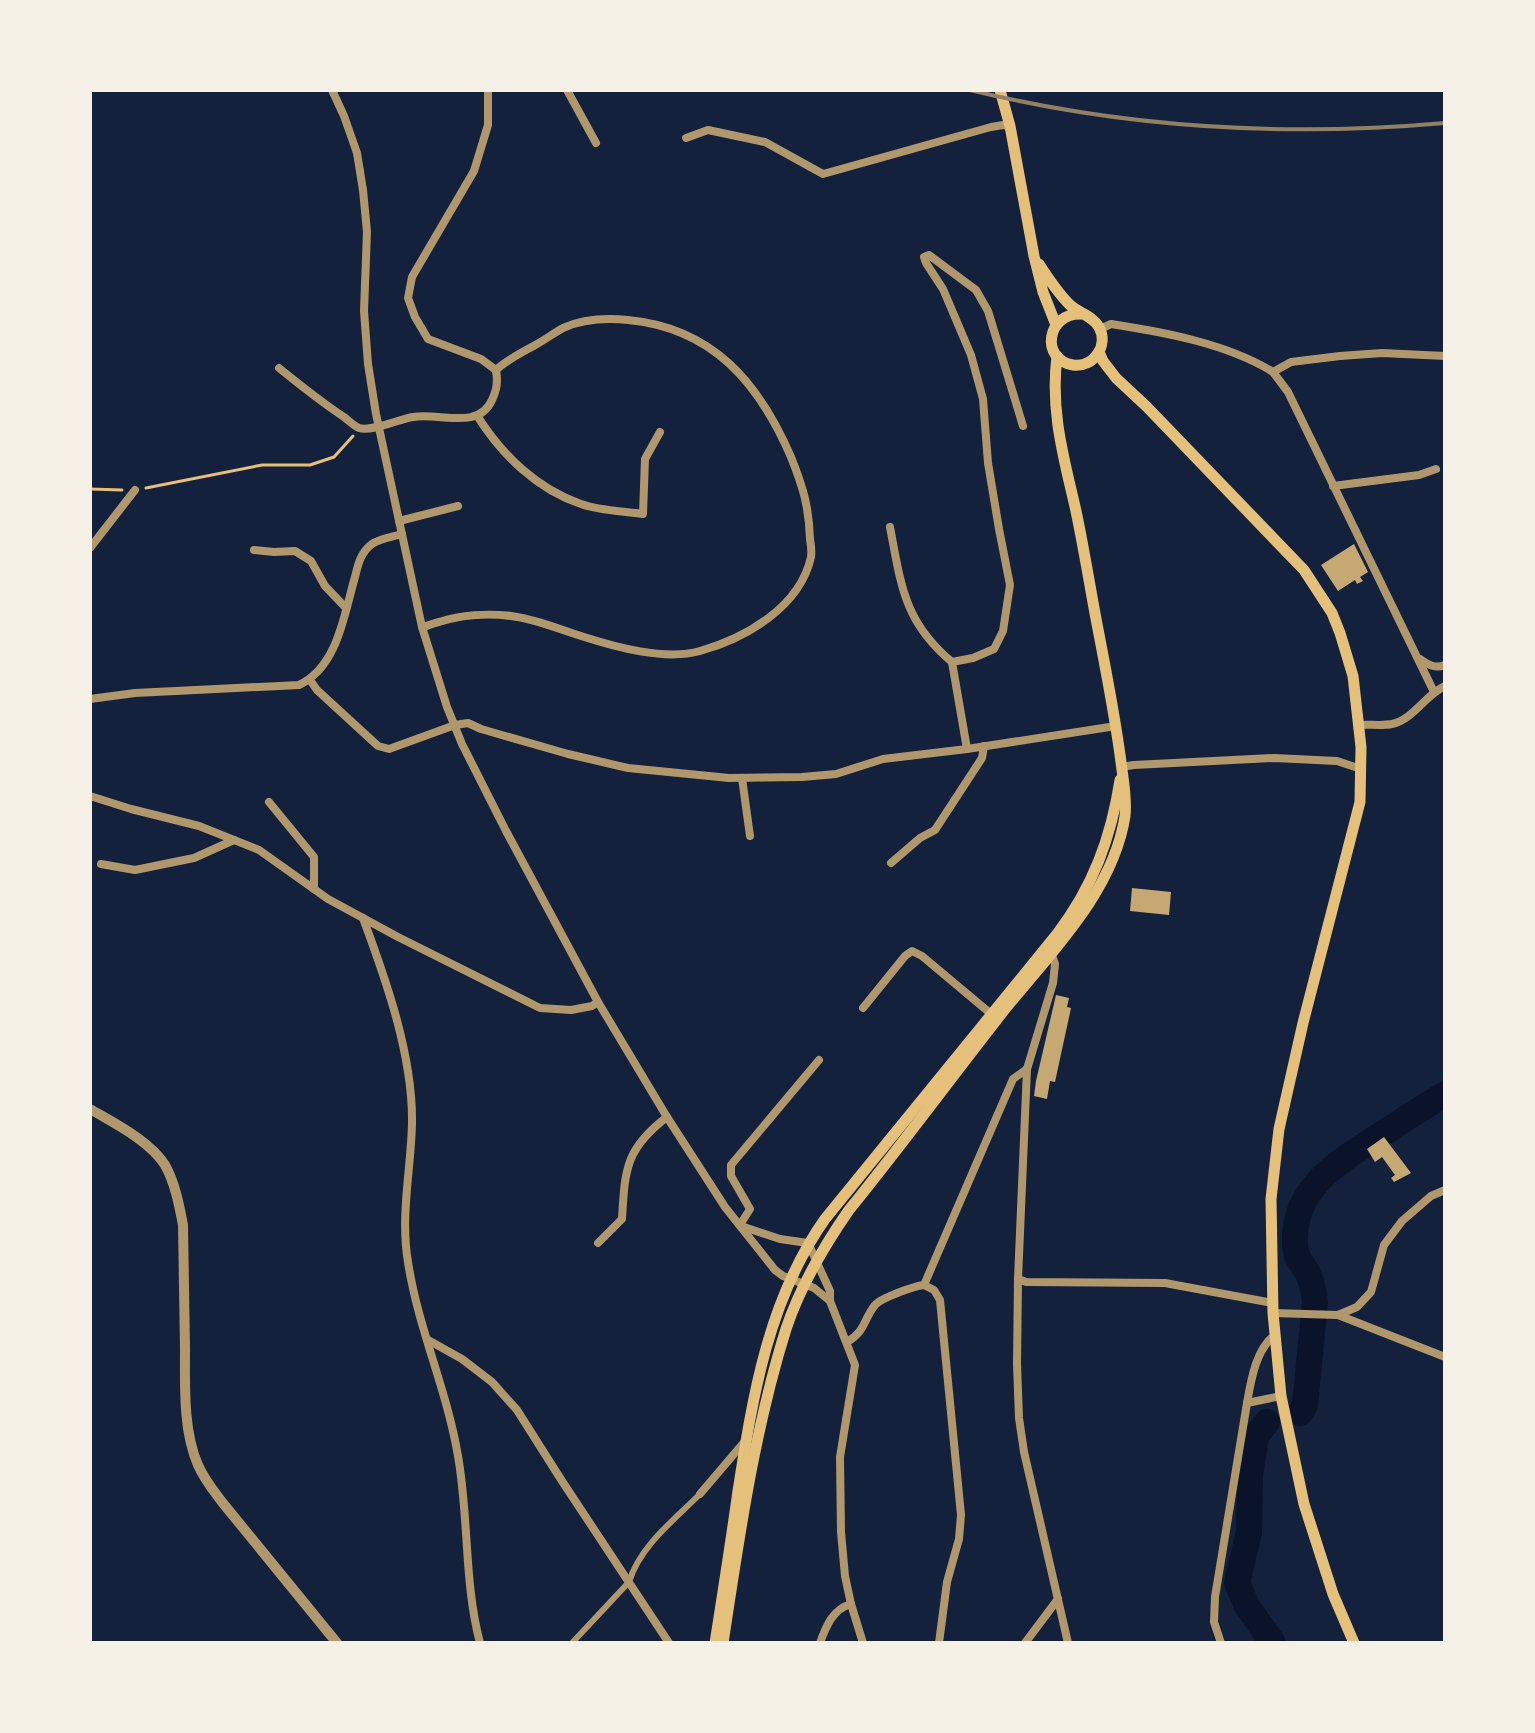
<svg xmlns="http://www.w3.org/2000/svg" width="1535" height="1733" viewBox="0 0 1535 1733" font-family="'Space Grotesk',sans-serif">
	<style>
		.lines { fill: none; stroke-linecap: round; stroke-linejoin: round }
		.river { stroke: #0b132b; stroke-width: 26 }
		.building { fill: #c6a872 }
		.path { stroke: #e5c07b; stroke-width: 3 }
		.pedestrian { stroke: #b1986c; stroke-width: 6 }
		.minor { stroke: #b1986c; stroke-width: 8 }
		.tertiary { stroke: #b1986c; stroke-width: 10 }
		.secondary { stroke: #e5c07b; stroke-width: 11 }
		.rail { stroke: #918062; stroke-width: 4 }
	</style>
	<rect width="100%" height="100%" fill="#14213d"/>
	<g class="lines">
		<g class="river">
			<path d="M1300,1413L1305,1405L1315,1302C1314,1291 1312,1282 1307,1272C1300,1260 1296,1259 1295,1244C1292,1187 1340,1161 1382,1134C1403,1120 1424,1107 1445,1094"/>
			<polyline points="1267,1422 1256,1436 1250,1475 1249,1532 1237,1583 1247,1606 1273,1643"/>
		</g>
	</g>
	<g class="building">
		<polygon points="1354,544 1368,572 1360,577 1363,581 1357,584 1355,580 1338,591 1321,565"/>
		<polygon points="1132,888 1171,892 1169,915 1130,911"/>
		<polygon points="1056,995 1069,998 1067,1007 1071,1008 1055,1082 1050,1081 1047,1099 1034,1096 1036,1081"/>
		<polygon points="1384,1137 1411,1173 1394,1182 1391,1178 1395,1175 1382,1157 1375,1162 1367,1149"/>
	</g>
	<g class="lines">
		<g class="path">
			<polyline points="146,488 262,465 310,465 334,457 353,436"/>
			<polyline points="90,489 122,490"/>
		</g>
		<path class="pedestrian" d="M572,1643L629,1582C640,1546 674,1520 700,1494"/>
		<g class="minor">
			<polyline points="332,90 344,116 357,153 363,190 367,232 364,311 368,364 376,414 422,627 447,707 462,744 506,831 598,1002 667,1117 725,1207 775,1270 783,1276 814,1288 830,1301"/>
			<polyline points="488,90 488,125 474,171 412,277 408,298 415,317 428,339 481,359 496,370"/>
			<polyline points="567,90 596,143"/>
			<polyline points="686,138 708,130 765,142 823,174 991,127 1003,125 1010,126"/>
			<path d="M1100,329L1111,324C1164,332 1228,344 1273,372L1291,362L1340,356L1382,353L1445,356"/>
			<path d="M279,368C300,385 321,402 344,417C348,420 354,426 359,428C372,432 399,419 413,417C439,412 478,431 492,400C497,389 498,382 496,370"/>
			<polyline points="1273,372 1288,392 1434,692"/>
			<path d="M478,417C502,455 537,489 581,504C600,511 624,511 643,514L645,459L660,432"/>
			<polyline points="1333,486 1419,475 1436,469"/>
			<polyline points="399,521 458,506"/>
			<path d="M890,527C901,585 904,622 952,662"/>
			<polyline points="90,548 135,490"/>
			<polyline points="254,550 274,552 295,551 311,561 325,586 346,608"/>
			<path d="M422,627C429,626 433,623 439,622C461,615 488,613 511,616C536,619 558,629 581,636C615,647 665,661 700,651C746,638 800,607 811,557C812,551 811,545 810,539C809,507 803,487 791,457C759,383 713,328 628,320C607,318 583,319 563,328C554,333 546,339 537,344C523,352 508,359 496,370"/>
			<path d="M1420,659C1429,665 1435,669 1445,665"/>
			<polyline points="310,680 317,690 378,746 389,749 455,725 468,723 481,729 568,754 628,768 729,778 802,777 836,774 883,759 967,749 1116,726"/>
			<path d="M90,699L135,693L299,685C338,667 344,614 355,577C358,564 361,552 372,544C380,538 392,537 402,534"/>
			<path d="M1359,725C1369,724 1382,726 1392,724C1414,719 1425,695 1445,686"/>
			<polyline points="967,749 952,662 973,658 994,649 1003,631 1010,585 999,529 988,463 983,399 971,355 943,289 926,263 924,257 929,255 976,290 988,311 1023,426"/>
			<polyline points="1121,767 1134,765 1274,758 1337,761 1361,769"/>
			<polyline points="742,778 750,836"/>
			<polyline points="90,796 131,809 199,826 259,850 328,899 398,937 540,1008 571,1010 592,1006 598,1002"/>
			<polyline points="269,802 314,857 314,889"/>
			<polyline points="891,863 920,838 935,830 982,758 984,746"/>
			<polyline points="101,864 135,870 194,858 234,840"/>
			<path d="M363,918C386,980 413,1056 412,1123C411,1170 400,1216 408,1262C418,1328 447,1390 458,1456C469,1518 464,1583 480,1643"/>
			<polyline points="1047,953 1053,958 1055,964 1053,983 1027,1069 1018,1279 1017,1364 1019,1418 1024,1452 1068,1643"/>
			<polyline points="863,1008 905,956 912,951 922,956 996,1018"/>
			<polyline points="740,1225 750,1209 731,1176 731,1165 819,1060"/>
			<polyline points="741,1226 780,1239 808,1243 830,1291 830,1301 855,1365 840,1457 841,1532 845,1576 851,1604 863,1643"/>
			<path d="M598,1243L622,1219C625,1170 625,1149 667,1117"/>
			<polyline points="1018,1279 1026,1282 1165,1283 1273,1303"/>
			<polyline points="924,1285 934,1290 940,1300 961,1515 959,1539 947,1582 939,1643"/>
			<polyline points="1273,1313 1338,1315 1357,1307 1371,1292 1384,1245 1402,1221 1431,1196 1445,1190"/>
			<polyline points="1338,1315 1445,1357"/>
			<polyline points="428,1340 462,1359 492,1382 517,1410 562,1481 669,1643"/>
			<path d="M847,1342C866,1331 863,1320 875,1305C881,1298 914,1286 924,1285L1013,1079L1027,1069"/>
			<polyline points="1247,1403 1281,1396"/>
			<polyline points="700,1494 746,1440"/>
			<path d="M820,1643C826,1626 833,1609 851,1604"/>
			<polyline points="1025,1643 1058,1599"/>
			<path d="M1221,1643L1214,1622L1215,1597L1247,1403C1251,1380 1256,1348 1276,1334"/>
		</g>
		<path class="tertiary" d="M90,1109C114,1123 150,1141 165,1165C175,1183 179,1204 183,1225C184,1266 184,1308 185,1349C185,1386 183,1431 198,1465C204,1479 213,1490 222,1502L337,1643"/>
		<g class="secondary">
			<polyline points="1000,90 1010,126 1034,256 1043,292 1056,325"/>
			<path d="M1039,264C1048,278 1057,292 1069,304C1078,313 1093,316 1099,327C1109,345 1094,368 1073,365C1040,360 1046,312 1082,314"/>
			<polyline points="1099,352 1103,361 1116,378 1147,407 1304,570 1332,613 1340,633 1353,676 1361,747 1360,802 1303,1023 1279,1129 1271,1199 1273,1313 1281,1396 1304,1504 1333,1594 1354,1643"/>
			<path d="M715,1643C723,1592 731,1542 738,1491C753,1395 768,1300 825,1219L1057,934C1093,887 1111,838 1120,780"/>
			<path d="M723,1643C739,1538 754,1431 786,1329C800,1287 824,1246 849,1210C900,1147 948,1082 998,1018C1045,958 1113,895 1125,816C1127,797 1123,780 1121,762C1115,716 1106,670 1097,624C1090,587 1084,549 1076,511C1064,458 1050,412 1057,356"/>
		</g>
		<path class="rail" d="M970,90C1125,128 1286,137 1445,123"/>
	</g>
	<rect width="1535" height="1733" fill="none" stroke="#f6f1e7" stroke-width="184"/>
</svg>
